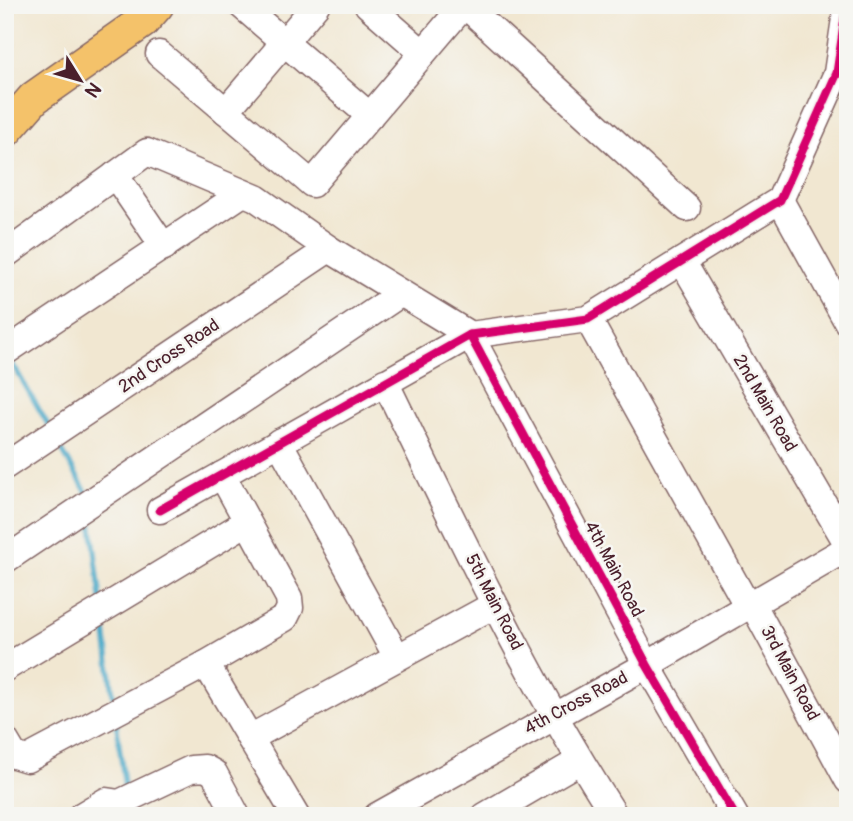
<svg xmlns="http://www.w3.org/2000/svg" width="853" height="821" viewBox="0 0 853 821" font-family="Pangolin,sans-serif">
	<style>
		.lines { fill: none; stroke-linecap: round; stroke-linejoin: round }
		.stream { stroke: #49a9c8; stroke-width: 5 }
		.minor-casing { stroke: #846565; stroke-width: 29 }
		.major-casing { stroke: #846565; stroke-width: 36 }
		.minor { stroke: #fff; stroke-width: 26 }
		.major { stroke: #f4c26a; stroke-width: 33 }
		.cycleway-casing { stroke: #f6f6f2; stroke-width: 13 }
		.cycleway { stroke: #d6006c; stroke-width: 9 }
		.labels { text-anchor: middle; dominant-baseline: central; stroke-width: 5; stroke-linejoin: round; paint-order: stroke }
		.street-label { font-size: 18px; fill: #4a1f2b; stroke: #f6f6f2 }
	</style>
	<rect width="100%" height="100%" fill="#f6f6f2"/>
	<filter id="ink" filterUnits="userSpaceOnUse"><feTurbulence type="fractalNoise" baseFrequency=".0143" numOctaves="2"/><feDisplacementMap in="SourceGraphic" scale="14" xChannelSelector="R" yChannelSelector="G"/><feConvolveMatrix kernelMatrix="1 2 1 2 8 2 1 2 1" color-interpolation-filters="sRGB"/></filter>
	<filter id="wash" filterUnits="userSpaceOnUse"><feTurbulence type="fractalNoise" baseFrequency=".00686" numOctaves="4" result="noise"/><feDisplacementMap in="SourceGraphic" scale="28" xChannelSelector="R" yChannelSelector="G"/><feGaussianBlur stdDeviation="1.57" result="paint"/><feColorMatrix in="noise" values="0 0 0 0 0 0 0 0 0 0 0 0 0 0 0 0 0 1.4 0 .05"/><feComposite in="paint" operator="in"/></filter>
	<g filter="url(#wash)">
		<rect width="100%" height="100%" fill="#f1e7d1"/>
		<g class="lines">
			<g class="stream">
				<polyline points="9,358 50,428"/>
				<polyline points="56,440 88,495"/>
				<polyline points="90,511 101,599"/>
				<polyline points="104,619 114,703"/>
				<polyline points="116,720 125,790"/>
			</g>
		</g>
	</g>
	<g filter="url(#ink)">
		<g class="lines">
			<g class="minor-casing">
				<g id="minor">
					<polyline points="241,5 370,116"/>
					<polyline points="368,5 423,53"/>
					<polyline points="465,5 687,208"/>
					<polyline points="159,54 312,184 464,5"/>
					<polyline points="226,111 316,5"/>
					<polyline points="115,175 164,247"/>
					<polyline points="780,200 848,323"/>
					<polyline points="5,255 147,152 256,198 329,249 470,335"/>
					<polyline points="682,261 848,545"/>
					<polyline points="588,319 747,605"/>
					<polyline points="470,335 647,665 735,816"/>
					<polyline points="5,352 243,193"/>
					<path d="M385,382C457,529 526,678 615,816"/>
					<polyline points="279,442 397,657"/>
					<polyline points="5,466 329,249"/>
					<polyline points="160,510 470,335 588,319 780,200 837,73 847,5"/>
					<polyline points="5,560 400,294"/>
					<polyline points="752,603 848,780"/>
					<polyline points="206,664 296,816"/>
					<polyline points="5,668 247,522"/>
					<polyline points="250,738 494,605"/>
					<polyline points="5,740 14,755 27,759 206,664 285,618 290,608 289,598 222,475"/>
					<polyline points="81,816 106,801 119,803 191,769 205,768 214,773 237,816"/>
					<polyline points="377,816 647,665 848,548"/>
					<polyline points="485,816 579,761"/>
				</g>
			</g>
			<g class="major-casing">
				<polyline id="major" points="5,131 34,98 142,22 157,5"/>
			</g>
			<use href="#minor" class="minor"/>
			<use href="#major" class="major"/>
			<g class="cycleway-casing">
				<g id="cycleway">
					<polyline points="470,335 647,665 735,816"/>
					<polyline points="160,510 470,335 588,319 780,200 837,73 847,5"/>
				</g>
			</g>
			<use href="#cycleway" class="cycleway"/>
		</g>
	</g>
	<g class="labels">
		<g class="street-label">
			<text transform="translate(169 356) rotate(-34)">2nd Cross Road</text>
			<text transform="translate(765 403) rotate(60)">2nd Main Road</text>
			<text transform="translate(614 569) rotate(62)">4th Main Road</text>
			<text transform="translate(494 602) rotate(63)">5th Main Road</text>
			<text transform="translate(790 673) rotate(62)">3rd Main Road</text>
			<text transform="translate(576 703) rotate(-28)">4th Cross Road</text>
		</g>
	</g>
	<rect width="853" height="821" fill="none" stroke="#f6f6f2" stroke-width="28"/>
	<g transform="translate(80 80) rotate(127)" stroke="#f6f6f2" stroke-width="5" paint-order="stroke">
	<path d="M0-5L12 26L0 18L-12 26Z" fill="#4a1f2b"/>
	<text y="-10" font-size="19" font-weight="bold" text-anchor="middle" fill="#4a1f2b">N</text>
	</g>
</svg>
